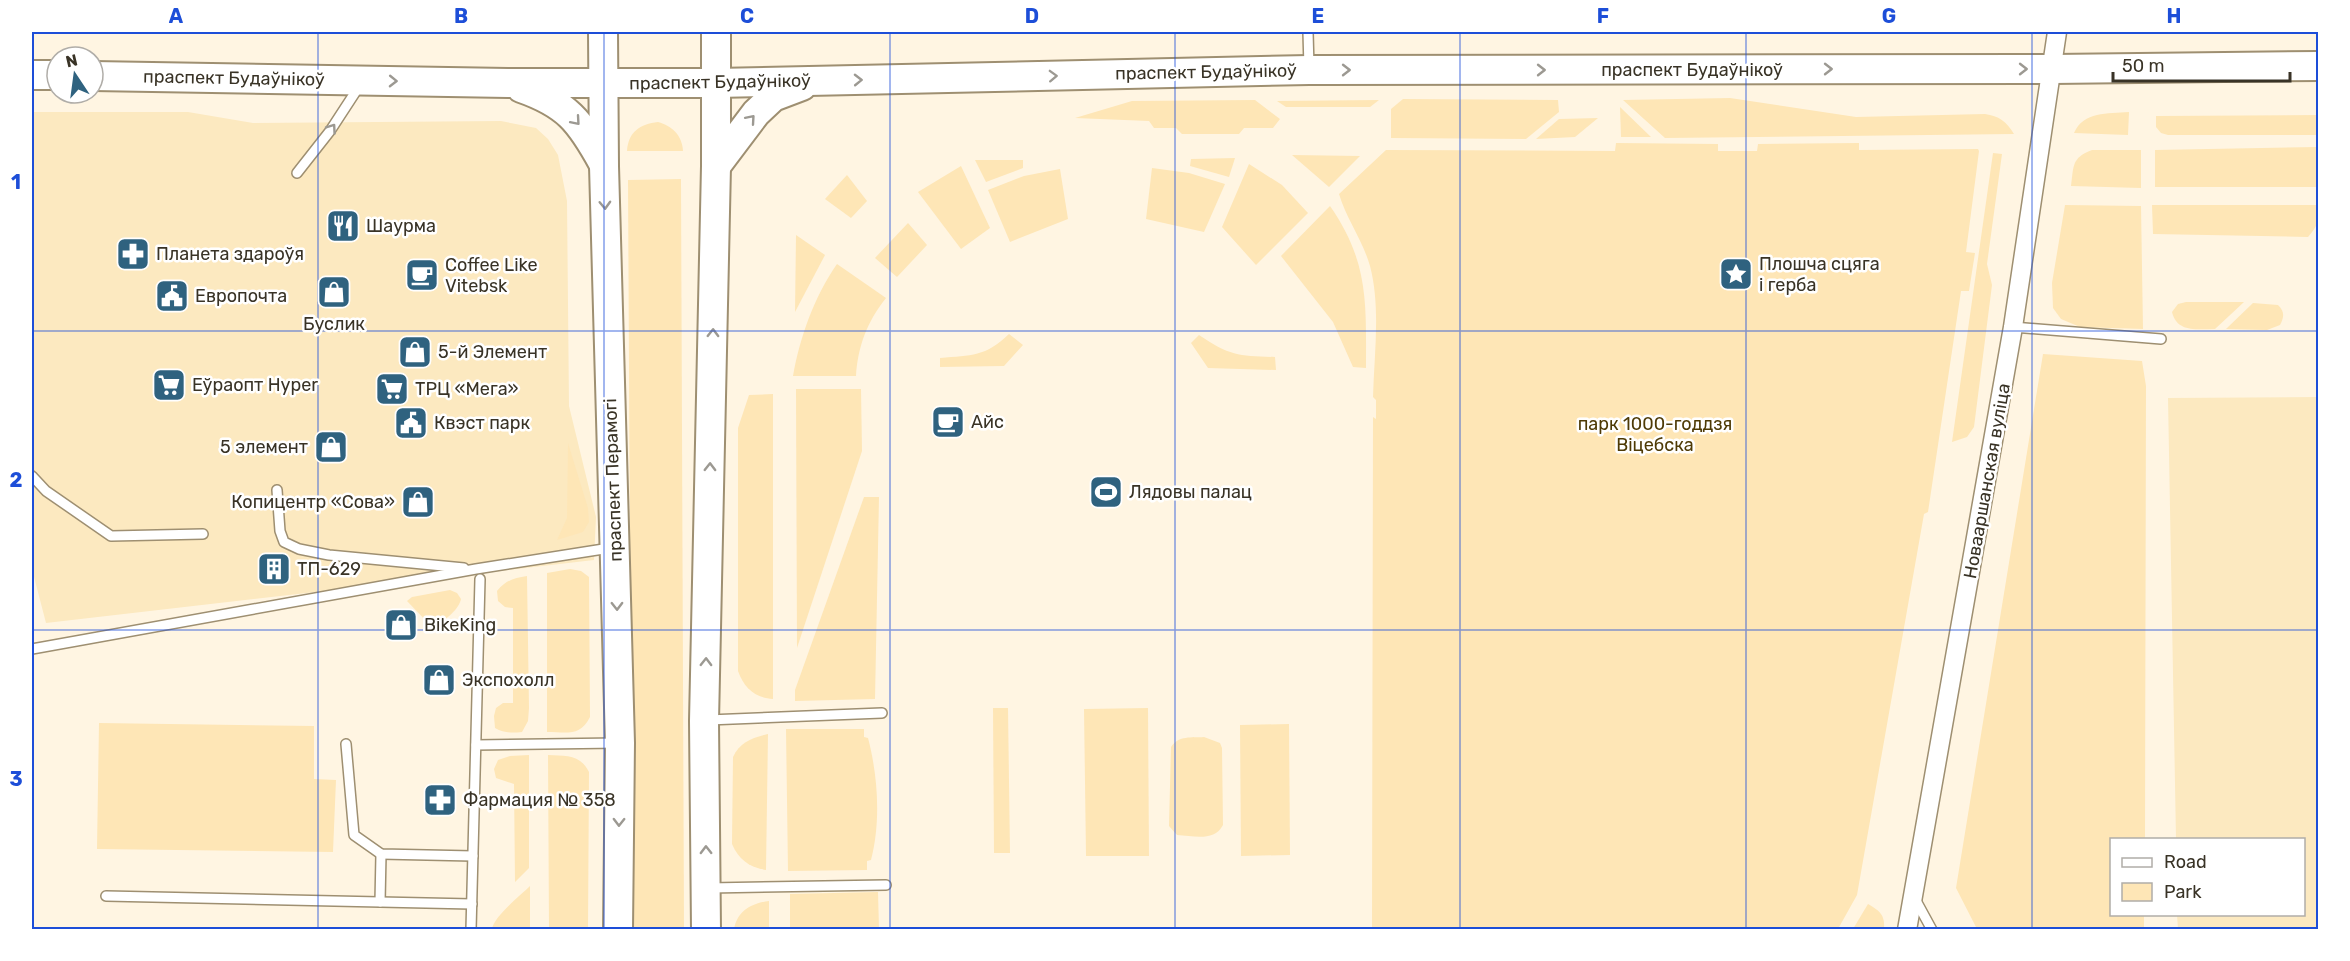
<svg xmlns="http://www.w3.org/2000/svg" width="2350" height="961" viewBox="0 0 2350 961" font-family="Rubik,sans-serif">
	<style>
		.built { fill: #fce9c0 }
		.green { fill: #fee6b6 }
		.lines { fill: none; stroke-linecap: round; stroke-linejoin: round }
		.lane-casing { stroke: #9e8f71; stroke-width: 12 }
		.street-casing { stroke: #9e8f71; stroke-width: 21 }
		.primary-casing { stroke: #9e8f71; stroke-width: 32 }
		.lane { stroke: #fff; stroke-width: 9 }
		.street { stroke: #fff; stroke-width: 18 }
		.primary { stroke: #fff; stroke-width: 28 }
		.oneway { stroke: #9c9992 }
		.grid { fill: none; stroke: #1d4ed8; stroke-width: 1.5; stroke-opacity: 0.55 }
		.labels { text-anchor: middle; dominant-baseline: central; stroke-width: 5; stroke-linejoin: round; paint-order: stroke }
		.street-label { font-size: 18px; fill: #393326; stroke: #fff }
		.poi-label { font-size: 18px; fill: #393326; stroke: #fff; text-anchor: start }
		.park-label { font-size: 18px; fill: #4e3a05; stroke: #fff }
		.neatline { fill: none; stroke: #1d4ed8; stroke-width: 2 }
		.grid-label { font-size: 20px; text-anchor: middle; font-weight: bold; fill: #1d4ed8 }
	</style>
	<rect width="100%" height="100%" fill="#fff5e2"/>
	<g class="built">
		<polygon points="32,112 188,112 253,123 501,121 536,128 548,139 558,155 567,201 569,406 596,517 594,560 46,623 32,569"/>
		<polygon points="2318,397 2318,929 2178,929 2177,915 2304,914 2304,840 2176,839 2168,398"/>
	</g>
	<g class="green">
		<path d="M1730,98L1856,117L1985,114C1999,116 2006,121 2014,134L1665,138L1623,100Z"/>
		<polygon points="1403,99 1558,100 1559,112 1526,139 1391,138 1391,109"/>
		<polygon points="1255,100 1280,119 1273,128 1244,128 1239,134 1182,134 1176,128 1154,128 1149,121 1075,118 1132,101"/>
		<polygon points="1379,100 1370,107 1286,107 1277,101"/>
		<polygon points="1620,107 1651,137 1621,137"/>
		<path d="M2129,112L2128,135L2074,133C2084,111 2107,114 2129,112Z"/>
		<polygon points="2318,115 2318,135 2168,135 2161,133 2156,127 2156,116"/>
		<polygon points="1598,118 1575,137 1536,139 1559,119"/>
		<path d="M658,122C672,126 682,135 683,151H627C628,132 640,124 658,122Z"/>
		<path d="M1616,143L1718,144V151H1757L1758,144L1859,143V150L1978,149L1979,151L1966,252L1975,253L1969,291H1961L1928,512L1924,514L1857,895L1838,929H1372L1373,417L1376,419V400L1373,397C1374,355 1381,308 1370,266C1363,241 1346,218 1339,194L1386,150L1615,151Z"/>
		<polygon points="2318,147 2318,187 2155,187 2155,150"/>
		<path d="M2092,150H2141V188L2071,186C2074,166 2071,158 2092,150Z"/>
		<polygon points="1993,153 2002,154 1987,264 1992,285 1974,427 1967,437 1952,442"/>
		<polygon points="1292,155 1360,156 1329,187"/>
		<polygon points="1235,158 1229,177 1190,166 1191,159"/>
		<polygon points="975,160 1023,160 1023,168 986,182"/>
		<polygon points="1249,164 1282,185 1308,213 1256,265 1222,227"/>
		<polygon points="961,166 990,228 961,249 918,192"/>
		<polygon points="1152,168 1189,173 1225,184 1204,232 1146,219"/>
		<polygon points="1060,169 1068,219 1010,242 988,190 1024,176"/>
		<polygon points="847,175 867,201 851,218 825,199"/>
		<polygon points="681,179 684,929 632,929 628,180"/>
		<polygon points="2065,205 2141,206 2143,329 2080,327 2061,319 2053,308 2052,283"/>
		<path d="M2152,205H2318C2319,221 2319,224 2308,237L2153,234Z"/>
		<path d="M1330,206C1369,262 1366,303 1366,368L1353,367L1333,322L1281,256Z"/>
		<polygon points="908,223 927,245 897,277 875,258"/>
		<polygon points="796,235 825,255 795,312"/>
		<path d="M837,264L886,298C867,322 858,346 856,376H793C800,337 814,297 837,264Z"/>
		<path d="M2186,302H2244L2215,329C2197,329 2177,333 2172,312L2178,304Z"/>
		<path d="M2253,303L2278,305C2285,312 2284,317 2280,325L2267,330L2226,329Z"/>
		<path d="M1009,334L1023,345L1004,366L940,367V358C972,355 985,357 1009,334Z"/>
		<path d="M1199,335C1230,356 1239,356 1275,357L1276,370L1208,368L1191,343Z"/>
		<polygon points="2043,354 2142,361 2146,386 2145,839 2112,840 2112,914 2144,915 2144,929 1977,929 1956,888"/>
		<polygon points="796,389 861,389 862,451 797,648"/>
		<path d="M773,394V699C755,698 744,688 738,671V428L749,395Z"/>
		<polygon points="568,443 588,508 589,522 583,532 557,540 567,518"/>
		<polygon points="864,497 879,497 875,699 795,701 795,690"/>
		<path d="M570,569L581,571L589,577L590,717C580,737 567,732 547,732V573Z"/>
		<path d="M527,576L529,708L528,721L522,732C511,733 504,733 495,728L494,716L496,708L503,703H513V608L505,607L498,601L497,591C506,580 514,578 527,576Z"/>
		<path d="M450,590L457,593L461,599C459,610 441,625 430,625L407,601L412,597Z"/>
		<polygon points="993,708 1008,708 1010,853 994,853"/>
		<polygon points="1148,708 1149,856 1086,856 1084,709"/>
		<polygon points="99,723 314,726 314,779 336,780 333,852 97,849"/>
		<polygon points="1289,724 1290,855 1241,856 1240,725"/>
		<path d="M786,729H864V737L868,738C878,776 881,822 871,860L867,861V870L788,871Z"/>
		<path d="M768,734L766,870C749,867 739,860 732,844L733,757C740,742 752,738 768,734Z"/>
		<path d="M1204,737L1220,743L1222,748L1223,825C1214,842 1194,836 1177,835L1169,826L1171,747C1179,735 1191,738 1204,737Z"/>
		<polygon points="529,755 529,868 515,882 514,784 496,778 494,769 498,760 510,756"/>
		<path d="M548,755C566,756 580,754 589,772L588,929H549Z"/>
		<path d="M530,886V929H492C494,916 520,896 530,886Z"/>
		<polygon points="878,892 879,929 790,929 790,894"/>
		<path d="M769,901V929H734C737,911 752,903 769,901Z"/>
		<path d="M1868,904C1880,911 1885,915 1884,929H1853Z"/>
	</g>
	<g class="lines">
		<g class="lane-casing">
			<g id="lane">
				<polyline points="1308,32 1309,68"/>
				<polyline points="297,173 330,131 360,85"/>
				<polyline points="2013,327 2161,339"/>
				<polyline points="32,476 46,491 111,536 203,534"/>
				<polyline points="277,490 280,531 284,542 299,549 329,555 464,568"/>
				<polyline points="32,649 476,569 610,548"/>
				<polyline points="708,720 882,713"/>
				<polyline points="346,744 354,835 381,854 473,856"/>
				<polyline points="476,745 618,743"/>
				<polyline points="709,888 886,885"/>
				<polyline points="106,896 472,904"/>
				<polyline points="1914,897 1932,930"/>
				<polyline points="380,902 381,854"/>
				<polyline points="471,930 480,579"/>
			</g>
		</g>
		<g class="street-casing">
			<polyline id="street" points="1907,930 2013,327 2057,32"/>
		</g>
		<g class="primary-casing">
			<g id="primary">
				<polyline points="603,32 604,166 620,743 618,930"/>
				<polyline points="32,75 57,75"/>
				<polyline points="93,76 508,83 716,83 1309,70 2053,69 2318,66"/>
				<path d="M521,88C567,104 580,121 603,163"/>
				<polyline points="716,166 756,113 773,97 802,86"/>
				<polyline points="706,930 704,721 716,166 716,32"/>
			</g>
		</g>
		<use href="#lane" class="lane"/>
		<use href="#street" class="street"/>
		<use href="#primary" class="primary"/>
	</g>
	<defs><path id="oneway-chevron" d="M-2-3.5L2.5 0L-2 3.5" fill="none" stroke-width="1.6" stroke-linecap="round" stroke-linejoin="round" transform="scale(1.5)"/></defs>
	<g class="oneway">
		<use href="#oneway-chevron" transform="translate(1828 69)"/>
		<use href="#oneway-chevron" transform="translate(2023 69)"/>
		<use href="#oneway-chevron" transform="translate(1346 70)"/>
		<use href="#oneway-chevron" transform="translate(1541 70)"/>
		<use href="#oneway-chevron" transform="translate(1053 76) rotate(-2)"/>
		<use href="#oneway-chevron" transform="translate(858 80) rotate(-1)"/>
		<use href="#oneway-chevron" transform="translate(393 81) rotate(1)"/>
		<use href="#oneway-chevron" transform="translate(751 119) rotate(-49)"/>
		<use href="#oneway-chevron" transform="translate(576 121) rotate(49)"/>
		<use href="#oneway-chevron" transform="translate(332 128) rotate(-55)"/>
		<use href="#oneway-chevron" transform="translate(605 205) rotate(88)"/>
		<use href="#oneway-chevron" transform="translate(713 333) rotate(-89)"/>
		<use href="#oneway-chevron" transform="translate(710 467) rotate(-89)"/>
		<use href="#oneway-chevron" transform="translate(617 606) rotate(89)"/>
		<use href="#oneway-chevron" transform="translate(706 662) rotate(-89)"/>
		<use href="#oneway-chevron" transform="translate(619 822) rotate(91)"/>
		<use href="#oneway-chevron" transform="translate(706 850) rotate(-91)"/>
	</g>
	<path class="grid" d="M318,32V930M604,32V930M890,32V930M1175,32V930M1460,32V930M1746,32V930M2032,32V930M32,331H2318M32,630H2318"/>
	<defs>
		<g id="restaurant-square" transform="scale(1.725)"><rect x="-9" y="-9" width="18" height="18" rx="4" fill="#2f627f" stroke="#fff"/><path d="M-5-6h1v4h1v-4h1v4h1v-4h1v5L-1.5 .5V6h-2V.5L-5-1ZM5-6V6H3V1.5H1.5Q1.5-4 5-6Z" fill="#fff"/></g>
		<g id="pharmacy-square" transform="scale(1.725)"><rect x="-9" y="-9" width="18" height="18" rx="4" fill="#2f627f" stroke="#fff"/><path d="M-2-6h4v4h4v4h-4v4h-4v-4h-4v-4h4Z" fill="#fff"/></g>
		<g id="sight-square" transform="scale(1.725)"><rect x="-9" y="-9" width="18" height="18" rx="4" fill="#2f627f" stroke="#fff"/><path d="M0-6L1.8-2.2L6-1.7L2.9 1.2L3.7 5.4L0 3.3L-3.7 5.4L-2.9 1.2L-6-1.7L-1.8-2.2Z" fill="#fff"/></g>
		<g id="cafe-square" transform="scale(1.725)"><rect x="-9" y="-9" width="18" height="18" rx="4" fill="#2f627f" stroke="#fff"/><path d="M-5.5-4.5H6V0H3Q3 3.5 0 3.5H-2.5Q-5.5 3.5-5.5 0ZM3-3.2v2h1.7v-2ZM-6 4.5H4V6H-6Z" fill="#fff"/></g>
		<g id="shop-square" transform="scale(1.725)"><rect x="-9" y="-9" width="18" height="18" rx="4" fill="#2f627f" stroke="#fff"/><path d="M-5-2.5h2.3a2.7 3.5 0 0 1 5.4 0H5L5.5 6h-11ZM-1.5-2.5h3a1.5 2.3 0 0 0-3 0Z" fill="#fff"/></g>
		<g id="civic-square" transform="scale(1.725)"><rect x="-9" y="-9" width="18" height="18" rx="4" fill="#2f627f" stroke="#fff"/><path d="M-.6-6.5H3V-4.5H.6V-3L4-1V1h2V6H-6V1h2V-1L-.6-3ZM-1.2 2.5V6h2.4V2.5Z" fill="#fff"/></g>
		<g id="supermarket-square" transform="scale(1.725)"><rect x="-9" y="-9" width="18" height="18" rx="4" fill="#2f627f" stroke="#fff"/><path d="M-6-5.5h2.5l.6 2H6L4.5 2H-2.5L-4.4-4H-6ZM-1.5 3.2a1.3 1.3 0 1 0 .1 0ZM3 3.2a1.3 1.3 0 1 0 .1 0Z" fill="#fff"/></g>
		<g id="stadium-square" transform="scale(1.725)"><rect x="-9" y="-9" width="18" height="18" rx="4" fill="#2f627f" stroke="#fff"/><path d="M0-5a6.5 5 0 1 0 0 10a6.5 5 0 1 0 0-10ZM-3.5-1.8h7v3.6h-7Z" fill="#fff"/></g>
		<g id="building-square" transform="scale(1.725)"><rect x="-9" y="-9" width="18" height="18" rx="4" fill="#2f627f" stroke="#fff"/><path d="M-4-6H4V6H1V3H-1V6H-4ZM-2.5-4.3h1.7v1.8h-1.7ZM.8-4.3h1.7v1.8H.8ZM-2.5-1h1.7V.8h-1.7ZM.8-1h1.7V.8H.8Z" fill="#fff"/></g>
	</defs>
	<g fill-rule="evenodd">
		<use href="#restaurant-square" x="343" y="226"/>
		<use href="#pharmacy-square" x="133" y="254"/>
		<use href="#sight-square" x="1736" y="274"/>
		<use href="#cafe-square" x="422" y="275"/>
		<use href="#shop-square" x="334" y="292"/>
		<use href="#civic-square" x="172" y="296"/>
		<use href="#shop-square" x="415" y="352"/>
		<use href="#supermarket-square" x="169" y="385"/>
		<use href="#supermarket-square" x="392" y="389"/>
		<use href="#cafe-square" x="948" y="422"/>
		<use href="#civic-square" x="411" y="423"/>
		<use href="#shop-square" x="331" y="447"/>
		<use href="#stadium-square" x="1106" y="492"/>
		<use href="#shop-square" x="418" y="502"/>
		<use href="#building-square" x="274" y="569"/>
		<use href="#shop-square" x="401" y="625"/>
		<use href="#shop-square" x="439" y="680"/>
		<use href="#pharmacy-square" x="440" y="800"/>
	</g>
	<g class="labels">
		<g class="street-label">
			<text x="1692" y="70">праспект Будаўнікоў</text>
			<text transform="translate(1206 72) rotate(-1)">праспект Будаўнікоў</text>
			<text transform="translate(234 78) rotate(1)">праспект Будаўнікоў</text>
			<text transform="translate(720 82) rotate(-1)">праспект Будаўнікоў</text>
			<text transform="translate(613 480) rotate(-92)">праспект Перамогі</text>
			<text transform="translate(1987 481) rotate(-80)">Новааршанская вуліца</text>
		</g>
		<g class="poi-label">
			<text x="366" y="226">Шаурма</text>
			<text x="156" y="254">Планета здароўя</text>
			<text x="1759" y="264">Плошча сцяга<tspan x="1759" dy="21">і герба</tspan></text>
			<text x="445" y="265">Coffee Like<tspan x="445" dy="21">Vitebsk</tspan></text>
			<text x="195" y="296">Европочта</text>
			<text x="334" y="324" text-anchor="middle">Буслик</text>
			<text x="438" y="352">5-й Элемент</text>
			<text x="192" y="385">Еўраопт Hyper</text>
			<text x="415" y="389">ТРЦ «Мега»</text>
			<text x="971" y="422">Айс</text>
			<text x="434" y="423">Квэст парк</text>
			<text x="308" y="447" text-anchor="end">5 элемент</text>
			<text x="1129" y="492">Лядовы палац</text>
			<text x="395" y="502" text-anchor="end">Копицентр «Сова»</text>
			<text x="297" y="569">ТП-629</text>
			<text x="424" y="625">BikeKing</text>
			<text x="462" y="680">Экспохолл</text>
			<text x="463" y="800">Фармация № 358</text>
		</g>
		<g class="park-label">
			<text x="1655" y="424">парк 1000-годдзя<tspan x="1655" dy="21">Віцебска</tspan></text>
		</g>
	</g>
	<rect width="2350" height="961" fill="none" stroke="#ffffff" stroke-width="66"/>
	<rect x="2110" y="838" width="195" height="78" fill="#ffffff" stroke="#b0ada8" stroke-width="1.5"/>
	<rect x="2122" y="858" width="30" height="9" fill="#ffffff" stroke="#b0ada8" stroke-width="1.5"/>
	<text x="2164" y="868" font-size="18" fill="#393326">Road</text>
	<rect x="2122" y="883" width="30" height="18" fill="#fee6b6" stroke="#b0ada8" stroke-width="1.5"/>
	<text x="2164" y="898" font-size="18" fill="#393326">Park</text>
	<g transform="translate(75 75) rotate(347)"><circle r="28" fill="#ffffff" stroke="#b0ada8" stroke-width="1.5"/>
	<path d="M0-4.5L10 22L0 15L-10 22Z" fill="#2f627f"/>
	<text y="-9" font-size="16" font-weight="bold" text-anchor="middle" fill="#393326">N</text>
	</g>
	<path d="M2113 72v9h177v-9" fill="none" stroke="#393326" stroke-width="3"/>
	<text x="2122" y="72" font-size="18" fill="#393326" stroke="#ffffff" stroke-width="4.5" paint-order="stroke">50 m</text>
	<rect x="33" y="33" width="2284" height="895" class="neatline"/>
	<g class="grid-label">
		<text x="176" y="23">A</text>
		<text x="461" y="23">B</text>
		<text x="747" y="23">C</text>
		<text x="1032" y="23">D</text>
		<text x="1318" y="23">E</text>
		<text x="1603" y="23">F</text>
		<text x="1889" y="23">G</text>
		<text x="2174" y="23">H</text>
		<text x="16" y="189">1</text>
		<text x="16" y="487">2</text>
		<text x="16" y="786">3</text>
	</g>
</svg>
